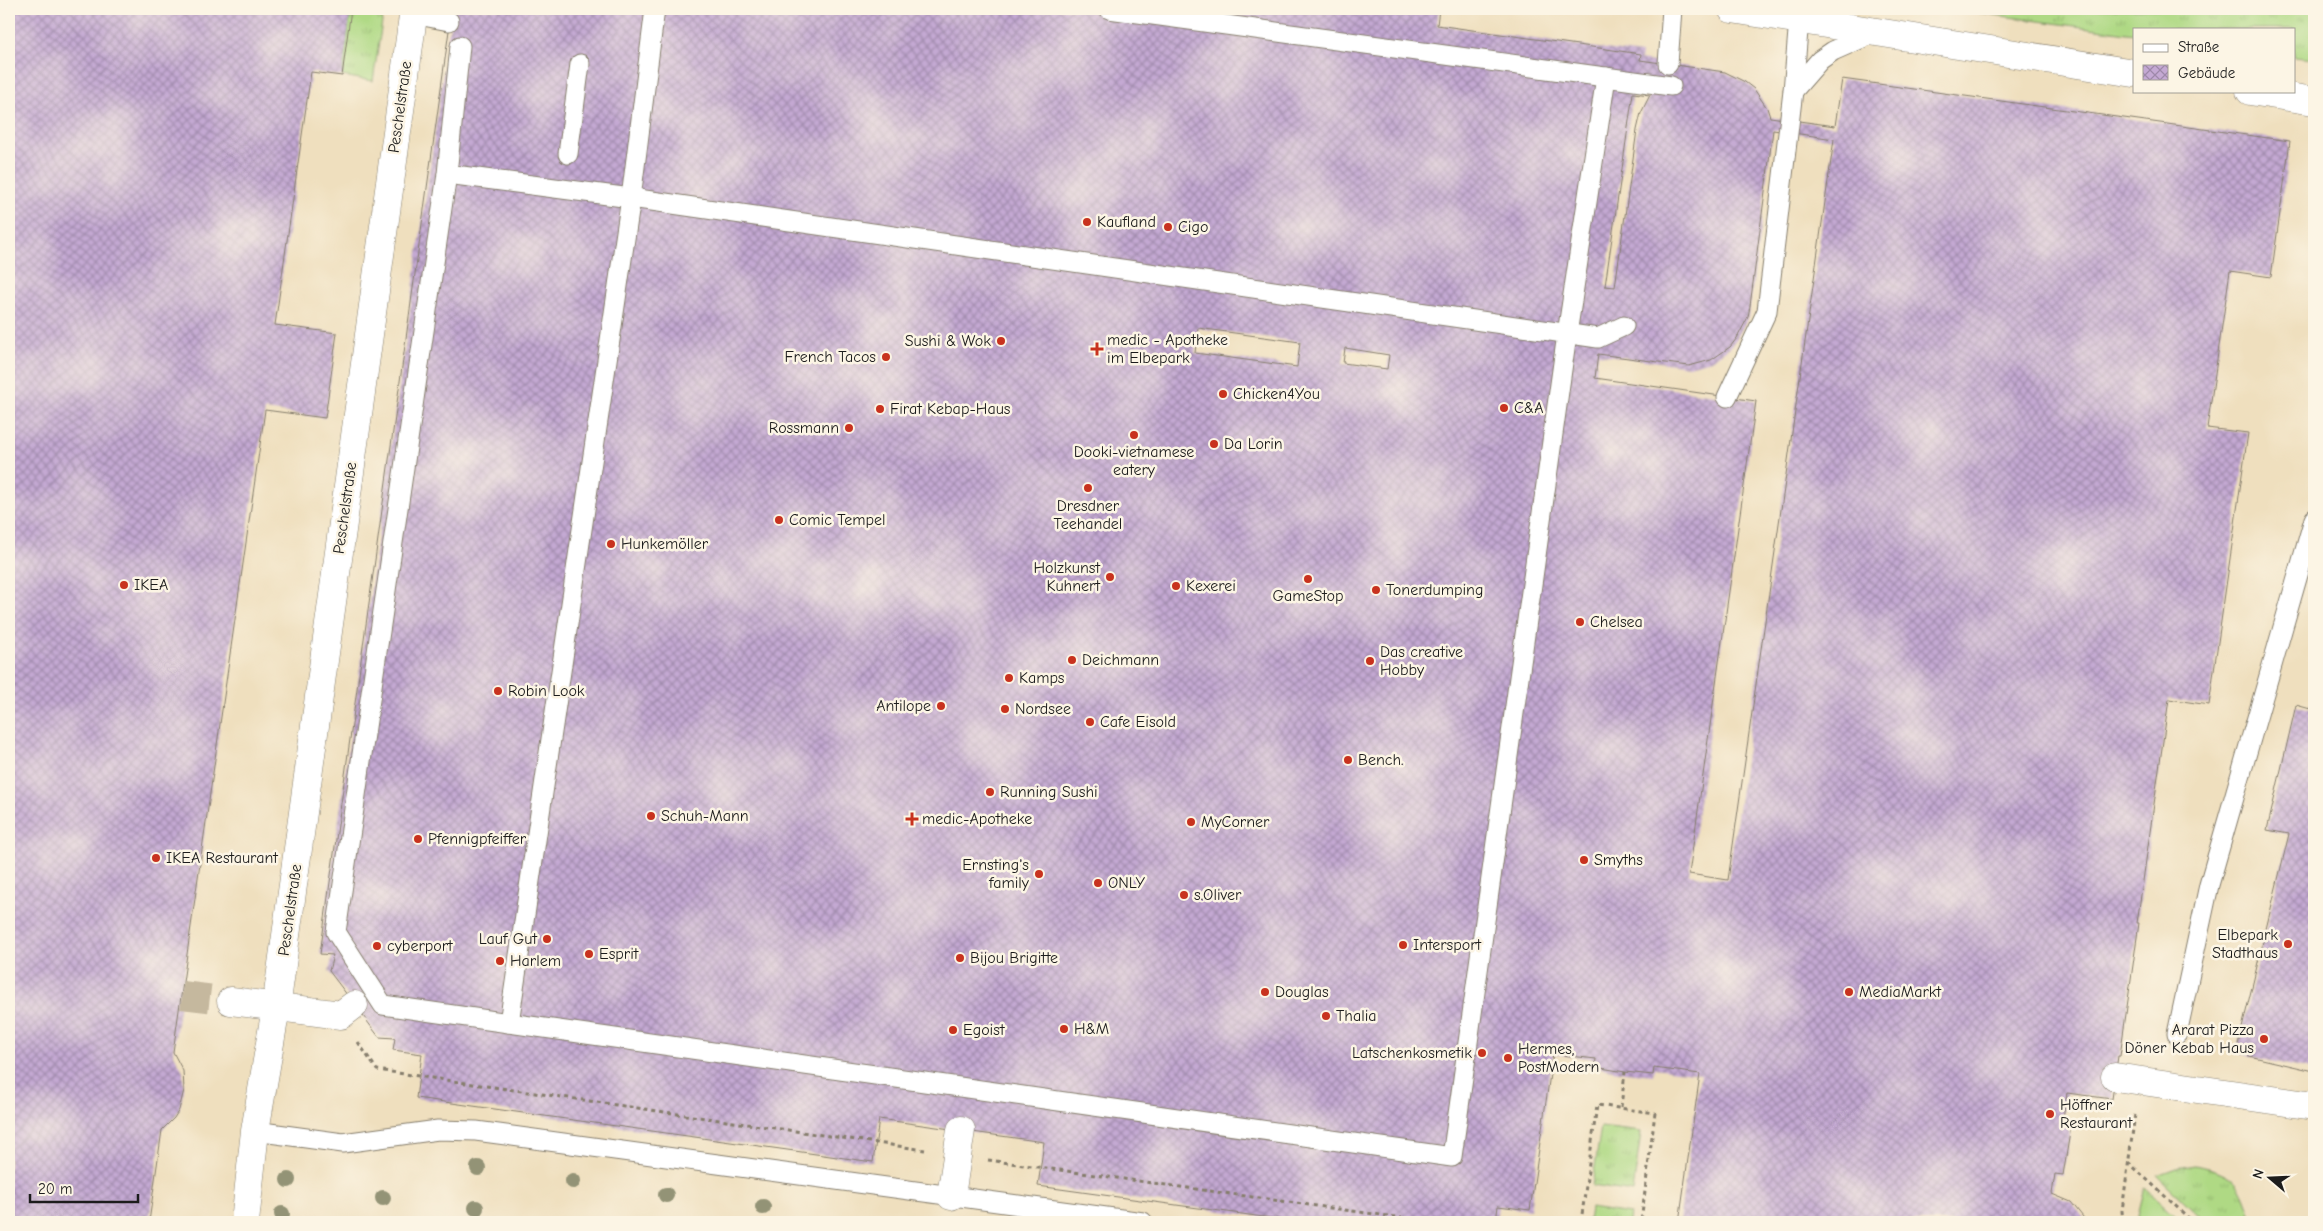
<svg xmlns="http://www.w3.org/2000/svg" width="2323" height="1231" viewBox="0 0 2323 1231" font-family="'Comic Neue',sans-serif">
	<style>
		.grass { fill: url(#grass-tufts); stroke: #667a50 }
		.building { fill: url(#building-cross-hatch); fill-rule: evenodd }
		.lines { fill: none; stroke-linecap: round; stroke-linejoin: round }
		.street-tunnel { stroke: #c5b89e; stroke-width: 28; stroke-dasharray: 28 14; stroke-linecap: butt }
		.lane-casing { stroke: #867e6d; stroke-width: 21 }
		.street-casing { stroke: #867e6d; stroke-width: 29 }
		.path { stroke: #867e6d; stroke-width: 3; stroke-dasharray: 4 4; stroke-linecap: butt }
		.lane { stroke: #fff; stroke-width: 19 }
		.street { stroke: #fff; stroke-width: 28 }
		.tree { fill: #939376 }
		.poi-dot { fill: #c8321e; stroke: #fcf5e5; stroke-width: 2 }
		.labels { text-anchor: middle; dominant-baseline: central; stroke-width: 5; stroke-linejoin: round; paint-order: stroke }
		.street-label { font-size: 16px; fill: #1c1c1c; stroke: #fcf5e5 }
		.poi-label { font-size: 16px; fill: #1c1c1c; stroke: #fcf5e5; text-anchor: start }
	</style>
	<defs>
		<pattern id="grass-tufts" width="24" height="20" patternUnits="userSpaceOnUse" patternTransform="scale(1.25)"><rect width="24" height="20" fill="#afd984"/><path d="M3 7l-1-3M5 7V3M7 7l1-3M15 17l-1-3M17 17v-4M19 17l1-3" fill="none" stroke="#96ba71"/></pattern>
		<pattern id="building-cross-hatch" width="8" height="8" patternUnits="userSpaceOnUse" patternTransform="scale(1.25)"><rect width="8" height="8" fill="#c4a9d3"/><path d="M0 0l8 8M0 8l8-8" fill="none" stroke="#9e89aa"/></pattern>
	</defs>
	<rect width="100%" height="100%" fill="#fcf5e5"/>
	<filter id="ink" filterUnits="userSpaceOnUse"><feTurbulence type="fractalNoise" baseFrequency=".02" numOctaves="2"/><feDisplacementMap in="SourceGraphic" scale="10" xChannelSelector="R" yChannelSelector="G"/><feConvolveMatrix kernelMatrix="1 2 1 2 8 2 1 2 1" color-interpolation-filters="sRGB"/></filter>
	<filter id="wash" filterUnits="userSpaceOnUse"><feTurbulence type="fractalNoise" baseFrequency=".0096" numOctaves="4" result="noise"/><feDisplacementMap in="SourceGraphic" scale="20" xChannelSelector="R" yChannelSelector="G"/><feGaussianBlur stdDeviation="1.12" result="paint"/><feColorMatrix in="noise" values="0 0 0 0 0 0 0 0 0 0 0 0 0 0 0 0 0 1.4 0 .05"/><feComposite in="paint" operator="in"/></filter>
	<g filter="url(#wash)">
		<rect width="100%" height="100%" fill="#efdfbe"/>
		<g class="grass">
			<polygon points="351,9 384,9 373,81 342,76"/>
			<polygon points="1950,9 2314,9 2314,59 2294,57 2294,29 2134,29 2134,34"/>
			<polygon points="1601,1127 1641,1132 1633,1192 1592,1186"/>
			<path d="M2196,1165C2238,1174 2240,1183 2253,1222H2206L2157,1175L2176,1168Z"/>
			<polygon points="2145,1188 2182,1222 2140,1222 2138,1216"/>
			<polygon points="1590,1208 1630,1214 1629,1222 1588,1222"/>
		</g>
		<g id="blocks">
			<g class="building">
				<polygon points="9,9 351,9 342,76 311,72 275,325 337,333 325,418 265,410 173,1052 183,1071 184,1090 179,1110 174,1118 162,1130 149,1222 9,1222"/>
				<path d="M452,9H1439L1437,25L1641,54L1640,60L1725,72L1745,82L1754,89L1767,108L1770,117L1835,126L1842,79L2290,141L2271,277L2230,271L2207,428L2248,433L2209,705L2169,699L2137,923H2139L2120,1056H2118L2112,1099L2067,1093L2063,1118L2072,1120L2063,1175L2055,1174L2052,1194L2071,1202L2087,1222H1679L1700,1074L1654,1068L1653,1075L1625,1072L1595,1067L1596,1059L1553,1054L1530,1210L1498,1206L1496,1222H1300L1038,1186L1044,1142L879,1119L873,1162L416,1098L422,1054L393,1050L395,1038L379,1037L329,971L333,955L320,954ZM1633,93L1650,95L1641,113L1637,130L1615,287L1605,286ZM1773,130L1834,139L1728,880L1689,874L1756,401L1595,378L1598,354L1689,366L1711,360L1730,347L1737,338L1748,317L1750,306ZM1198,328L1300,342L1297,367L1195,353ZM1345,348L1389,355L1387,369L1343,363Z"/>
				<polygon points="2296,705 2314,710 2314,1071 2236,1053 2289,834 2267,830"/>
			</g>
		</g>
	</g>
	<g filter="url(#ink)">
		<use href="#blocks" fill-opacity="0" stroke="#867e6d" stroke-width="1"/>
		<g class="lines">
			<polyline class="street-tunnel" points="182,995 231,1001"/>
			<g class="lane-casing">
				<g id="lane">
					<polyline points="1109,9 1671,86"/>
					<polyline points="413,14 449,21"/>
					<polyline points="460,46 447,174 336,932 383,1005 509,1023 631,198 655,9"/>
					<polyline points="1668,64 1672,9"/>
					<polyline points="1793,91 1820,60 1833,51 1876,32"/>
					<polyline points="568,154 580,64"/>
					<polyline points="447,174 631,198 1598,338 1624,326"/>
					<polyline points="1727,397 1767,311 1793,91 1799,19"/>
					<polyline points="509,1023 1452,1157 1567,334 1606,77"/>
					<polyline points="2177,1034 2209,885 2314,519"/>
					<polyline points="255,1131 343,1143 438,1130 476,1131 1143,1222"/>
				</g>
			</g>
			<g class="street-casing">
				<g id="street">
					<polyline points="1732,9 2134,73"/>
					<polyline points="2250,91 2314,101"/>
					<polyline points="231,1001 341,1015 354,1005"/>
					<polyline points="2115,1077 2314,1106"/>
					<polyline points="951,1196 961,1130"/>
					<polyline points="245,1222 255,1131 276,1008 414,9"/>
				</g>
			</g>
			<g class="path">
				<polyline points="358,1042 377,1070 925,1150"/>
				<polyline points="1621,1107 1625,1072"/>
				<polyline points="988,1160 1431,1222"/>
				<polyline points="2128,1162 2193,1222"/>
				<polyline points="1581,1222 1597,1105 1655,1113 1641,1222"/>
				<polyline points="2123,1222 2122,1211 2135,1114"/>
			</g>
			<use href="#lane" class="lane"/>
			<use href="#street" class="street"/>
		</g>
		<g class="tree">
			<circle cx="478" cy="1168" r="8"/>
			<circle cx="288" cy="1180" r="8"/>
			<circle cx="573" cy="1181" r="8"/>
			<circle cx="666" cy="1195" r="8"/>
			<circle cx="383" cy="1198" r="8"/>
			<circle cx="763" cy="1207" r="8"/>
			<circle cx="476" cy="1208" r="8"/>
			<circle cx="282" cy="1214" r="8"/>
		</g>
	</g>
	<g class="poi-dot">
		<circle cx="1087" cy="222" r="5"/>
		<circle cx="1168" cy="227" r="5"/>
		<circle cx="1001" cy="341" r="5"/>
		<path d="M1094.5 341.5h5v5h5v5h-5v5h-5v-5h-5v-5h5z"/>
		<circle cx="886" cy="357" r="5"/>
		<circle cx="1223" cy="394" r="5"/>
		<circle cx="1504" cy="408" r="5"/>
		<circle cx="880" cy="409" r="5"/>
		<circle cx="849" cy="428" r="5"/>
		<circle cx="1134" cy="435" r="5"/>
		<circle cx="1214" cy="444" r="5"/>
		<circle cx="1088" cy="488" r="5"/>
		<circle cx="779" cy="520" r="5"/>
		<circle cx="611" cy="544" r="5"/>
		<circle cx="1110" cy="577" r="5"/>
		<circle cx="1308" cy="579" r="5"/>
		<circle cx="124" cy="585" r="5"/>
		<circle cx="1176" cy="586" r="5"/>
		<circle cx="1376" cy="590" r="5"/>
		<circle cx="1580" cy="622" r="5"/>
		<circle cx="1072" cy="660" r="5"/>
		<circle cx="1370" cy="661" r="5"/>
		<circle cx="1009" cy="678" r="5"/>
		<circle cx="498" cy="691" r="5"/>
		<circle cx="941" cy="706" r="5"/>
		<circle cx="1005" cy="709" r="5"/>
		<circle cx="1090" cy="722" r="5"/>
		<circle cx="1348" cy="760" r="5"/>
		<circle cx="990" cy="792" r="5"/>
		<circle cx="651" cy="816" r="5"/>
		<path d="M909.5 811.5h5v5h5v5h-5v5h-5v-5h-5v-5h5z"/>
		<circle cx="1191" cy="822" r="5"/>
		<circle cx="418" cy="839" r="5"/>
		<circle cx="156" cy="858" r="5"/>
		<circle cx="1584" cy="860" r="5"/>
		<circle cx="1039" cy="874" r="5"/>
		<circle cx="1098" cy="883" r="5"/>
		<circle cx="1184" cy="895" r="5"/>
		<circle cx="547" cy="939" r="5"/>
		<circle cx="2288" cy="944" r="5"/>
		<circle cx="1403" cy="945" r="5"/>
		<circle cx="377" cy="946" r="5"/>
		<circle cx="589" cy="954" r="5"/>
		<circle cx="960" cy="958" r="5"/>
		<circle cx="500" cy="961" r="5"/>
		<circle cx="1265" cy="992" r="5"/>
		<circle cx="1849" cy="992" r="5"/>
		<circle cx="1326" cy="1016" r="5"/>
		<circle cx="1064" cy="1029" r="5"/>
		<circle cx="953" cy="1030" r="5"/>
		<circle cx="2264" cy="1039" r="5"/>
		<circle cx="1482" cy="1053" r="5"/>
		<circle cx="1508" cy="1058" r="5"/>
		<circle cx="2050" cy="1114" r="5"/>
	</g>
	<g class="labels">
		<g class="street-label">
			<text transform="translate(400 107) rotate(-82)">Peschelstraße</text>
			<text transform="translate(345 508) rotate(-82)">Peschelstraße</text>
			<text transform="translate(290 910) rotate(-82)">Peschelstraße</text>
		</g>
		<g class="poi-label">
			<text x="1097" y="222">Kaufland</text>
			<text x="1178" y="227">Cigo</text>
			<text x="1107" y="340">medic - Apotheke<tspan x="1107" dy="18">im Elbepark</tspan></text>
			<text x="991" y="341" text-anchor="end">Sushi &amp; Wok</text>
			<text x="876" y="357" text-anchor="end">French Tacos</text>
			<text x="1233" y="394">Chicken4You</text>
			<text x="1514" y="408">C&amp;A</text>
			<text x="890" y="409">Firat Kebap-Haus</text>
			<text x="839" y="428" text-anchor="end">Rossmann</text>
			<text x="1224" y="444">Da Lorin</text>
			<text x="1134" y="452" text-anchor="middle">Dooki-vietnamese<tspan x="1134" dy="18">eatery</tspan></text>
			<text x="1088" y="506" text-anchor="middle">Dresdner<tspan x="1088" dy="18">Teehandel</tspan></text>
			<text x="789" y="520">Comic Tempel</text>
			<text x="621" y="544">Hunkemöller</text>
			<text x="1100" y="568" text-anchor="end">Holzkunst<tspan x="1100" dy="18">Kuhnert</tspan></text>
			<text x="134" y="585">IKEA</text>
			<text x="1186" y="586">Kexerei</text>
			<text x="1386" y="590">Tonerdumping</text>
			<text x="1308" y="596" text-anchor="middle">GameStop</text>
			<text x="1590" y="622">Chelsea</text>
			<text x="1380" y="652">Das creative<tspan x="1380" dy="18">Hobby</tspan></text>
			<text x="1082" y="660">Deichmann</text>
			<text x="1019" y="678">Kamps</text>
			<text x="508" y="691">Robin Look</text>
			<text x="931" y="706" text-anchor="end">Antilope</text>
			<text x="1015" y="709">Nordsee</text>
			<text x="1100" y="722">Cafe Eisold</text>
			<text x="1358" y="760">Bench.</text>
			<text x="1000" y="792">Running Sushi</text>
			<text x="661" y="816">Schuh-Mann</text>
			<text x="922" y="819">medic-Apotheke</text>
			<text x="1201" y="822">MyCorner</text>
			<text x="428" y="839">Pfennigpfeiffer</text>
			<text x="166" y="858">IKEA Restaurant</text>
			<text x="1594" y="860">Smyths</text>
			<text x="1029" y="865" text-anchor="end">Ernsting's<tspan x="1029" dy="18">family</tspan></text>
			<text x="1108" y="883">ONLY</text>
			<text x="1194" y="895">s.Oliver</text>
			<text x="2278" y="935" text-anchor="end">Elbepark<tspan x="2278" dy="18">Stadthaus</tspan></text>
			<text x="537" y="939" text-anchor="end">Lauf Gut</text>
			<text x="1413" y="945">Intersport</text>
			<text x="387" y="946">cyberport</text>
			<text x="599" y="954">Esprit</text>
			<text x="970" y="958">Bijou Brigitte</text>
			<text x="510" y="961">Harlem</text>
			<text x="1275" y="992">Douglas</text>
			<text x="1859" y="992">MediaMarkt</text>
			<text x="1336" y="1016">Thalia</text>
			<text x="1074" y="1029">H&amp;M</text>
			<text x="963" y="1030">Egoist</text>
			<text x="2254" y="1030" text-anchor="end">Ararat Pizza<tspan x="2254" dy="18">Döner Kebab Haus</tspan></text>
			<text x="1518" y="1049">Hermes,<tspan x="1518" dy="18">PostModern</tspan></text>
			<text x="1472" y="1053" text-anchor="end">Latschenkosmetik</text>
			<text x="2060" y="1105">Höffner<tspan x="2060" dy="18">Restaurant</tspan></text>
		</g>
	</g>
	<rect width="2323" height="1231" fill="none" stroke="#fcf5e5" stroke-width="30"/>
	<rect x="2133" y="28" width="162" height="65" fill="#fcf5e5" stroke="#a29e95"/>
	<rect x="2143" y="44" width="25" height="8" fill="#ffffff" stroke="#a29e95"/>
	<text x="2178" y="52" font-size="15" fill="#1c1c1c">Straße</text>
	<rect x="2143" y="65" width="25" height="15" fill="url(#building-cross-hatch)" stroke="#a29e95"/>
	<text x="2178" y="78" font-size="15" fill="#1c1c1c">Gebäude</text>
	<g transform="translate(2270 1178) rotate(289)" stroke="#fcf5e5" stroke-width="4" paint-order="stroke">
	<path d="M0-4L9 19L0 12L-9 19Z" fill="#1c1c1c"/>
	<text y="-8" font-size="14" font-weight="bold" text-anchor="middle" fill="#1c1c1c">N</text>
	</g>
	<path d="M30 1194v8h108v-8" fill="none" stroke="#1c1c1c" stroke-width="2.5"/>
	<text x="38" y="1194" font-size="15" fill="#1c1c1c" stroke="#fcf5e5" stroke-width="4" paint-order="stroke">20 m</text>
</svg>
